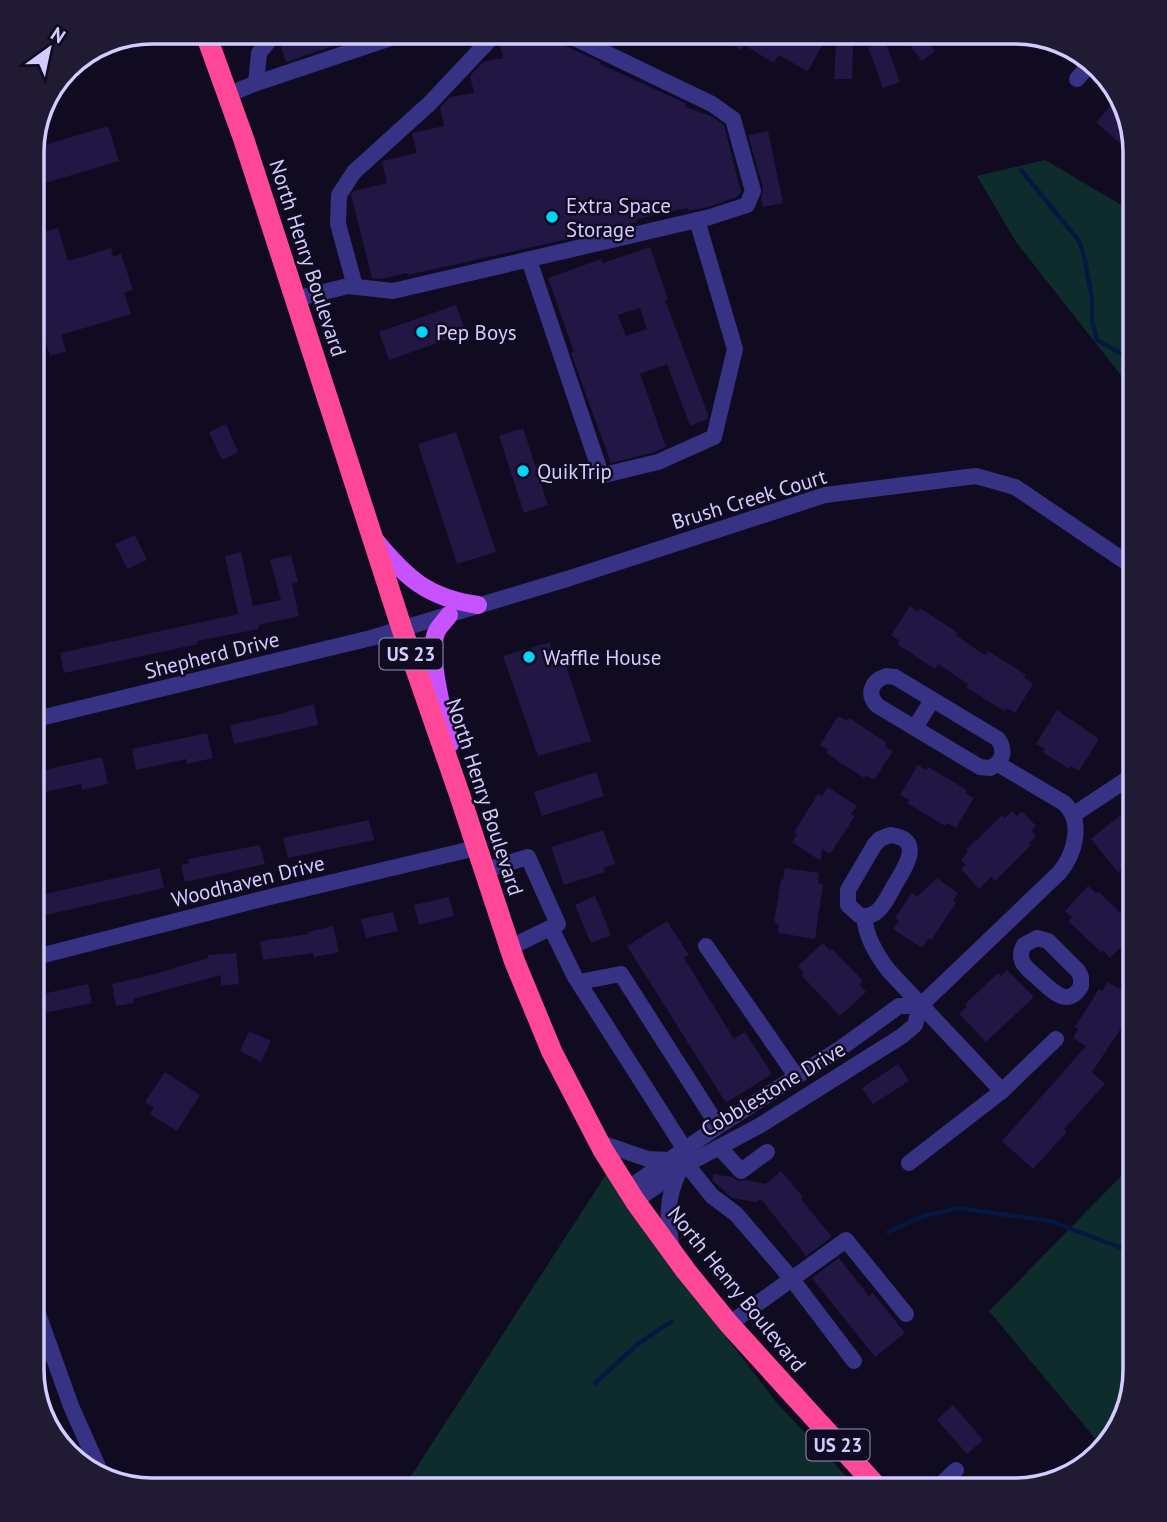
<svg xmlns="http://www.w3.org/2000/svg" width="1167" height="1522" viewBox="0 0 1167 1522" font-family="'PT Sans',sans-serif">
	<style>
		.green { fill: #0e2c2c }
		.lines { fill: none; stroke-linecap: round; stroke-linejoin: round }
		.stream { stroke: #051841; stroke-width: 4.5 }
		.building { fill: #211644; fill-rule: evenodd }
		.minor { stroke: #383285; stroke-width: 16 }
		.major { stroke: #c653ff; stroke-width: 18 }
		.highway { stroke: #ff4797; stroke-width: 21 }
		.poi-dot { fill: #00d4f7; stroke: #100b21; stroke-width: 2.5 }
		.labels { text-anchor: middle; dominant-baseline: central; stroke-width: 5; stroke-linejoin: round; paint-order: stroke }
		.shield { fill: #100b21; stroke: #9992bc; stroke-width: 2 }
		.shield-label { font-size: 19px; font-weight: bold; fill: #d4ccff }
		.poi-label { font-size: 21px; fill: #d4ccff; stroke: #100b21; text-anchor: start }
		.street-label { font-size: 21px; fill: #d4ccff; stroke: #100b21 }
		.rim { fill: none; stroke: #d4ccff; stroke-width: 3.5 }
	</style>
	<rect width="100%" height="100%" fill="#100b21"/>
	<g class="green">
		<polygon points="1045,160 1135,213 1135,393 1016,242 977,176"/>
		<polygon points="1135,1162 1135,1371 1120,1430 1103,1448 989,1311"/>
		<polygon points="607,1173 622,1201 776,1402 859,1490 402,1490"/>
	</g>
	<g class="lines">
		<g class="stream">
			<polyline points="1021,170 1079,241 1084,256 1092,298 1092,321 1097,340 1135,361"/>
			<polyline points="888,1232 924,1216 959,1208 1050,1221 1135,1253"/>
			<polyline points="595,1383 639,1343 672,1321"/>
		</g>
	</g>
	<g class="building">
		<polygon points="300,32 335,32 339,44 286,62 280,44 285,36"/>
		<polygon points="534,32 553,37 557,42 600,62 600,64 685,103 686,107 711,116 724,125 741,192 737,197 708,207 689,211 688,208 637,219 638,222 582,236 408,275 407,273 381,279 372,278 351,195 354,191 387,183 382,161 417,153 412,133 444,126 440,108 450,97 474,93 470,76 483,62 503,58 500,45 536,37"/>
		<polygon points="714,32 805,32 824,42 808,71 778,55 774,63 744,45 741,50"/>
		<polygon points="900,32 920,32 935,51 922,61"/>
		<polygon points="885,41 900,82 883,88 868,47"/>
		<polygon points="836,43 853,44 852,79 834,79"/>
		<polygon points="1119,97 1130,134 1121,144 1096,122"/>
		<polygon points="108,126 119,161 32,187 32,149"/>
		<polygon points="768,131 783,203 763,207 761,199 763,188 748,135"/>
		<polygon points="58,228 68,261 111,248 113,257 121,254 133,290 124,293 131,314 61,335 66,351 50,356 32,297 32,235"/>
		<path d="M650,247L668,299L665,300L708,415L707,419L690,426L667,364L640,374L666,447L655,452L611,463L571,353L574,352L548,278L601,259L603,263ZM640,308L647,329L626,336L618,315Z"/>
		<polygon points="456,305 466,333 389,360 379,332"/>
		<polygon points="226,424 238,452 222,460 209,432"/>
		<polygon points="523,428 548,505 524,513 499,436"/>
		<polygon points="456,432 496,552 457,564 418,444"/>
		<polygon points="135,535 147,560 127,569 115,544"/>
		<polygon points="241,552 253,606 281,600 270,560 291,555 298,582 292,584 299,616 258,625 259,629 197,641 198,644 64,673 60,653 238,614 225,556"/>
		<polygon points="910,606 918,612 920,608 958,633 956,635 974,648 986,655 988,651 1026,675 1024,678 1033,684 1015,713 1006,708 1004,711 966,687 968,684 938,664 935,669 897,644 900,641 891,635"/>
		<polygon points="550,642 556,662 564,660 591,741 538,756 503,656"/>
		<polygon points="314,704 318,725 234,744 230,725 280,714"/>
		<polygon points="1057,710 1099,739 1079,771 1071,766 1069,769 1043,752 1045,749 1036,744"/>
		<polygon points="838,716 847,721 849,718 887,743 885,746 893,751 874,780 866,775 864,778 826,753 828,750 820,745"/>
		<polygon points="207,733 213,758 187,764 186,759 136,770 132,749"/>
		<polygon points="102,757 108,784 82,790 81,784 32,795 32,773"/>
		<polygon points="918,765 926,770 928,767 967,790 965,793 974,798 956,828 947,823 945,826 907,803 909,800 900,795"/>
		<polygon points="596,772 604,796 542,816 534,792"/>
		<polygon points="828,787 857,806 851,814 855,816 830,854 822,849 821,861 792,842 797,834 794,832 818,794 822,796"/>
		<polygon points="1136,809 1135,858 1118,872 1091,839 1123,813 1126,817"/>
		<polygon points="1012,811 1017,816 1022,811 1036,826 1031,831 1036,836 1029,843 1031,845 995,881 991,877 979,889 961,869 966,865 961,860 968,852 966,850 1002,815 1005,818"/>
		<polygon points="369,820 374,840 288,858 283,838"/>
		<polygon points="603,830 615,864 603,868 605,872 564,885 551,847"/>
		<polygon points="260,845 265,864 185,882 181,865 189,863 188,859"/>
		<polygon points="160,868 164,888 33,918 32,897"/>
		<polygon points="785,868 819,873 818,883 823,884 815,939 778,933 779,924 774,923 781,879 783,880"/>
		<polygon points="937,878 958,893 953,901 956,903 931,940 929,938 922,948 893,929 899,920 895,918 912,893 917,897"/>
		<polygon points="1088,886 1096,893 1098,891 1131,923 1127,926 1134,933 1110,958 1103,950 1101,952 1068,921 1072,917 1065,911"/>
		<polygon points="595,896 611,935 591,943 575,905"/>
		<polygon points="449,897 454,916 419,925 414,905"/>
		<polygon points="393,912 398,931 366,938 361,919"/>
		<polygon points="667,921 689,955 684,958 734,1039 745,1032 772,1074 726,1103 627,946"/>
		<polygon points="333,926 339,952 314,957 313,953 263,960 260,941 309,934 308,932"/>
		<polygon points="823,943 830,951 832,949 863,981 859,984 866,992 840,1016 802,976 804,973 798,966"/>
		<polygon points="236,953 239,984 221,986 221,975 133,999 134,1003 116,1006 112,984 154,974 208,958 208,955"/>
		<polygon points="1007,970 1034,997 986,1042 959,1014 967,1006 965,1004 998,973 1001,976"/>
		<polygon points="1108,982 1135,999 1135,1007 1092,1072 1105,1084 1064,1129 1067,1132 1033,1169 1002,1141 1086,1046 1073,1038 1078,1029 1075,1027 1099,989 1102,991"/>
		<polygon points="35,983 38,995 88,984 92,1003 44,1013 32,1018 32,984"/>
		<polygon points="249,1031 271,1041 261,1062 240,1051"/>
		<polygon points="898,1064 909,1081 873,1104 862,1088"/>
		<polygon points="165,1072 200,1095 177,1131 150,1114 154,1108 145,1102"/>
		<polygon points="781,1171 803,1197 801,1199 832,1237 806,1256 761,1199 756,1202 732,1198 712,1180 714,1174 732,1177 738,1181 746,1180 766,1184"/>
		<polygon points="839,1258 869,1296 873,1293 905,1333 875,1357 812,1278"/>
		<polygon points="953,1405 983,1440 967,1454 937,1420"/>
	</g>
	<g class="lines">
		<g class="minor">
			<polyline points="1077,79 1091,63"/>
			<polyline points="256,83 259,53 276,32"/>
			<polyline points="227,95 254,84 409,32"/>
			<polyline points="529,260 600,471 604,475 658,462 714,437 735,349 697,220"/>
			<polyline points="355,286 338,224 339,195 354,172 430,103 497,32"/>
			<polyline points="295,299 348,286 393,291 710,217 747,205 753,191 733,119 712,104 562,32"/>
			<path d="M886,676L895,677L998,739C1006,751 1003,762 990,768L980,767L878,706C866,695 871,681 886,676Z"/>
			<polyline points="32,720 371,638 567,579 825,495 976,476 1015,487 1135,568"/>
			<polyline points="915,728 932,700"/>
			<polyline points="1073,815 1135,774"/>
			<path d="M890,835C926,839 904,869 894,886C889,895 883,908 875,913C869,917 864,916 859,915L848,905V890L875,844L880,839Z"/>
			<polyline points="483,871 528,857 558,924 509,948"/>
			<path d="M864,916C866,937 876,954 889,971L1002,1091"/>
			<polyline points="551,928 575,977 691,1159"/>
			<path d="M1037,938L1048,941L1078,971L1081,977V986C1068,1010 1050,989 1037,977C1032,973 1025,968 1022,961C1020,955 1021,950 1024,945Z"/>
			<polyline points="706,946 796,1076"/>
			<polyline points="32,958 270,897 476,848"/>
			<polyline points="579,982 621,974 718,1126"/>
			<polyline points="598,1142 648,1159 670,1160"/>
			<polyline points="719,1147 741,1171 767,1152"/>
			<polyline points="909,1163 1002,1091 1056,1039"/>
			<polyline points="687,1165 712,1196 736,1214 791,1278 854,1361"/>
			<polyline points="627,1189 720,1125 841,1048 899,1006 920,1006"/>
			<path d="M635,1201L693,1161L759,1126L902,1036L915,1025L920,1006L1060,872C1075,853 1084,821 1064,803L998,764"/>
			<path d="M672,1251C668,1221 665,1200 679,1172"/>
			<polyline points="32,1297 71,1406 103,1478"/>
			<polyline points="729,1324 846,1240 906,1314"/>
			<polyline points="935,1490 956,1470"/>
		</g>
		<g class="major">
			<path d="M375,540C406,578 428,598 478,605"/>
			<path d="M449,615C445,621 438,627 436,633C427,657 445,719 450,744"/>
		</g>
		<polyline class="highway" points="205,32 244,140 402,629 460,796 514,960 552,1052 603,1150 635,1201 686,1271 729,1324 880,1490"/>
	</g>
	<g class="poi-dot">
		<circle cx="552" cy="217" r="7"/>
		<circle cx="422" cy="332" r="7"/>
		<circle cx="523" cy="471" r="7"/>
		<circle cx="529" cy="657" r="7"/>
	</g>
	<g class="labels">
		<g class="shield">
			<rect x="379.5" y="638.5" width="63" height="31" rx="5"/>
			<rect x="806.5" y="1429.5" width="63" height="31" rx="5"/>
		</g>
		<g class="shield-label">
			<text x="411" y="654">US 23</text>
			<text x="838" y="1445">US 23</text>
		</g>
		<g class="poi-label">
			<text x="566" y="205">Extra Space<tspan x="566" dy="24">Storage</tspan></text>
			<text x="436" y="332">Pep Boys</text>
			<text x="537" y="471">QuikTrip</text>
			<text x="543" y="657">Waffle House</text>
		</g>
		<g class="street-label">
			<text transform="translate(308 258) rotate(72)">North Henry Boulevard</text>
			<text transform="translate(749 499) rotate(-17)">Brush Creek Court</text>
			<text transform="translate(212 655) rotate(-14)">Shepherd Drive</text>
			<text transform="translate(485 797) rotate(72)">North Henry Boulevard</text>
			<text transform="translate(248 881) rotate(-14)">Woodhaven Drive</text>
			<text transform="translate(773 1089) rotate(-31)">Cobblestone Drive</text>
			<text transform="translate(737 1289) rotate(51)">North Henry Boulevard</text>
		</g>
	</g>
	<path d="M0 0H1167V1522H0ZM152 44H1015A108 108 0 0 1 1123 152V1370A108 108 0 0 1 1015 1478H152A108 108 0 0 1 44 1370V152A108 108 0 0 1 152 44Z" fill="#201a33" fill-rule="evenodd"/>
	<path class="rim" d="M152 44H1015A108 108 0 0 1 1123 152V1370A108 108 0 0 1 1015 1478H152A108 108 0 0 1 44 1370V152A108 108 0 0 1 152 44Z"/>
	<g transform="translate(49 49) rotate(33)" stroke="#100b21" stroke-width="5" paint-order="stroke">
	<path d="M0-5L12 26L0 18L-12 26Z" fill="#d4ccff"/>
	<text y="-10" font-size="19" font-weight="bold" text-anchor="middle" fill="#d4ccff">N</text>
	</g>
</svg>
